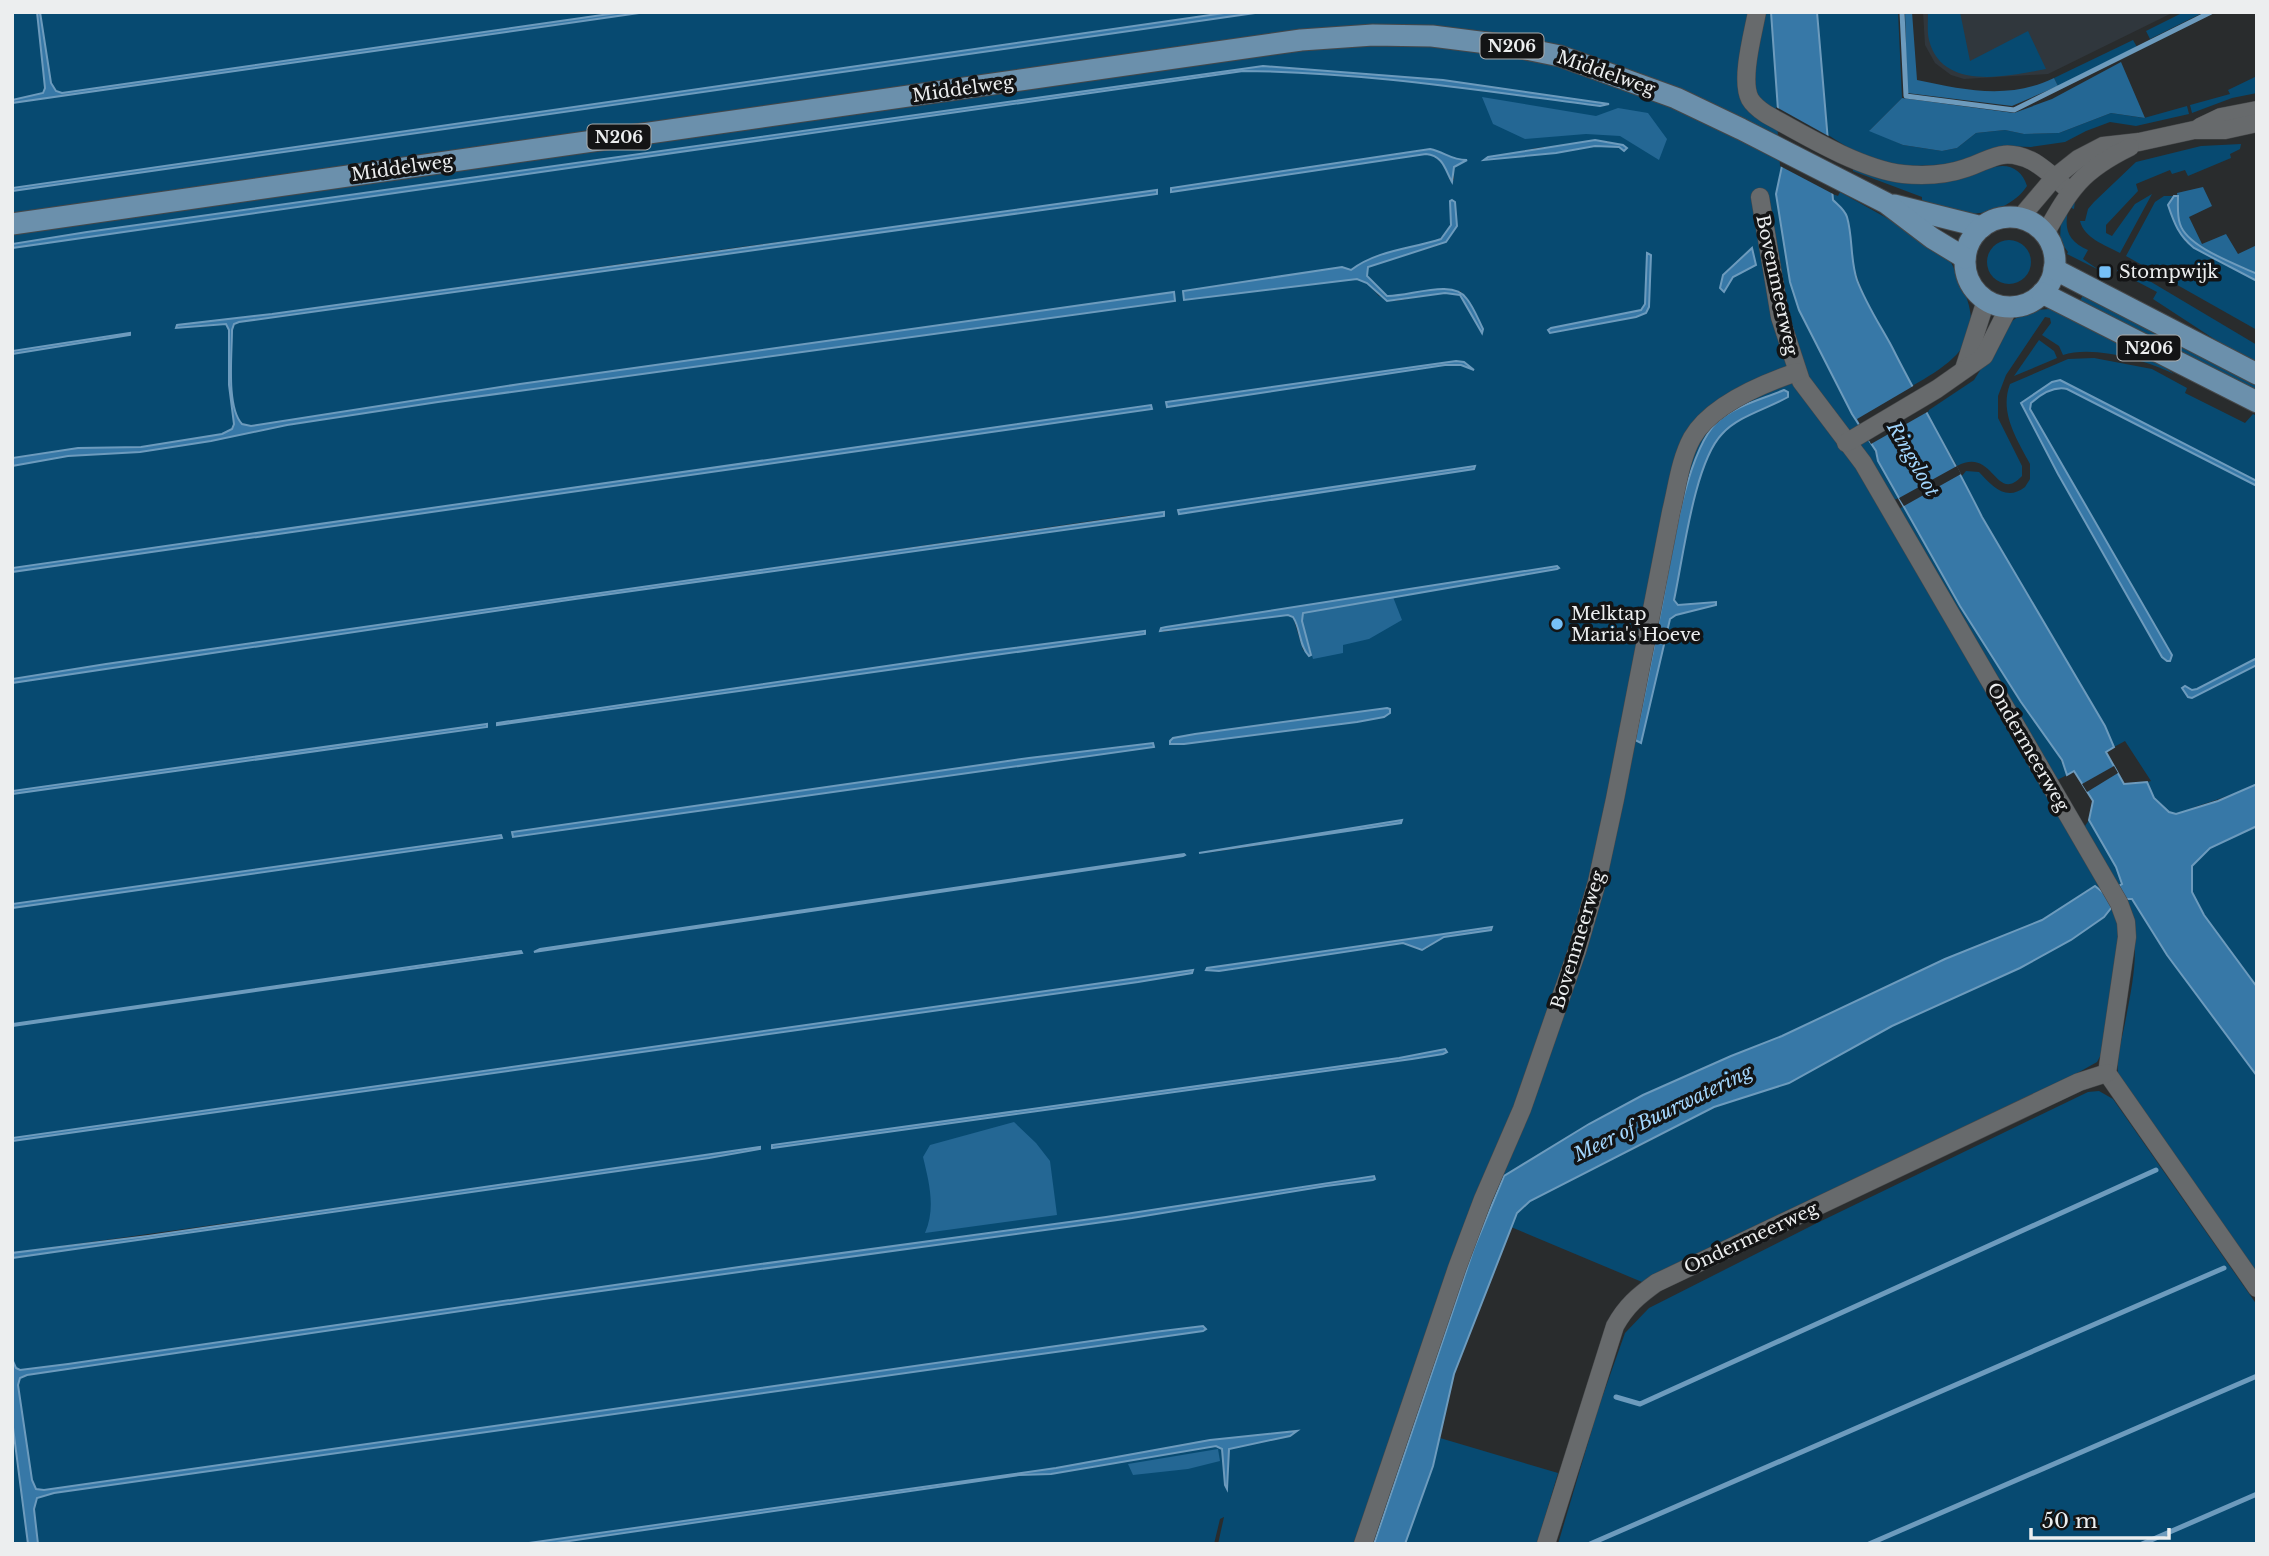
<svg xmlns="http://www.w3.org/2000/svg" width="2269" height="1556" viewBox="0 0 2269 1556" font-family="'Libre Baskerville',serif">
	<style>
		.built { fill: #30373d }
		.green { fill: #074a71; fill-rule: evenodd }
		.forest { fill: #246794 }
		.water { fill: #3778a7; stroke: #6d9bbd; stroke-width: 2 }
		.pier { fill: #292c2d }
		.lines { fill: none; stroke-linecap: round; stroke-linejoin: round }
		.stream { stroke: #6d9bbd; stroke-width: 5 }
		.minor-casing { stroke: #46484a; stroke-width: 19 }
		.major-casing { stroke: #46484a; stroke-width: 23 }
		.minor { stroke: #676a6c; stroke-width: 18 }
		.major { stroke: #6b90ac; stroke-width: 21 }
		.poi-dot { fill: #76c0f7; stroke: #131415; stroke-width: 2.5 }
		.labels { text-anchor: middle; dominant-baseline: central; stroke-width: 7; stroke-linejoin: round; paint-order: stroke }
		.shield { fill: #131415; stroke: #abadae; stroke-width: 2 }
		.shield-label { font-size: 16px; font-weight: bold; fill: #eceeef }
		.street-label { font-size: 18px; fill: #eceeef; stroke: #131415 }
		.poi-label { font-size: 18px; fill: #eceeef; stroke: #131415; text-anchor: start }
		.water-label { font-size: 19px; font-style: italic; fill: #a3d7fe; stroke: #131415 }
	</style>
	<rect width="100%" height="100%" fill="#292c2d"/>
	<polygon class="built" points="1923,12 2174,12 2048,74 1964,79 1951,75 1935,63 1925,45"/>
	<g class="green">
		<polygon points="12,12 37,12 46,85 43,93 12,100"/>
		<polygon points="40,12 623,12 62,93 56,91 51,83"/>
		<polygon points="646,12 1231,12 12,188 12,103"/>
		<path d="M1262,12H1771L1782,166L1776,195L1799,310L1852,414L1873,445L1878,461L1899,498L1894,500L1899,509L1904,506C1939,570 1976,632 2015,694C2032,720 2057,745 2067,775L2057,780L2085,826L2089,820L2116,867L2122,884L2105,894L2095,886L2042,920L1945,959L1782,1036L1731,1056L1643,1095L1474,1248L1374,1544H1218L1224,1517L1220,1519L1214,1544H549L1019,1475L1051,1474L1216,1446L1222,1449L1226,1488L1229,1449L1297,1430L1230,1440H1210L1056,1468L522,1544H38L34,1509L37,1498L54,1493L1203,1331L1154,1332L44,1490L36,1489L32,1480L18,1385L20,1378L27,1375L543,1299L1132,1218L1326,1186L1373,1180L1374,1176L1106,1217L739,1267L68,1364L26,1370L17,1369L12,1359V1258L760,1149L12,1253V1141L1137,982L1194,972L12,1138V1026L522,953L521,951L12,1024V908L502,838L500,835L12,904V794L487,726L446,730L12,791V683L575,599L1164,516V512L1126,516L12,679V572L1151,409V405L12,568V466L68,456L140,452L211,441L287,425L438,402L1175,301L1174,292L520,384L251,426L242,424C226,406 232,354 232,330L233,324L239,322L1157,193L733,248L272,314L177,325L226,323L229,330V385L234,424L232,429L222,434L141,447L12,458V354L131,334L12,351V248L1243,71C1363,72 1482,91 1600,106L1609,105L1443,80L1263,66L12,244V191ZM1607,141L1627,148L1624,151L1619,147L1595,146L1556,153L1484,160L1536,148ZM1430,149C1445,152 1450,160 1466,160L1454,167V180L1450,181C1447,167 1442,155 1426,154L1171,191L1172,188ZM1452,200L1455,202L1452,234L1442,244L1368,267L1367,276L1386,296L1460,291L1467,298L1483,332L1460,295L1445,293L1395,301L1379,296L1367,283L1357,279L1184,299L1246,283L1342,267L1351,270C1374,252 1436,248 1447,233C1453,224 1451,211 1450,201ZM1752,248L1756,265L1733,277ZM1647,253L1651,256L1649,307L1646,313L1636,317L1550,332L1552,328L1641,310L1645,304ZM1456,361L1474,369L1461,365H1445L1167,406ZM1475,466L1474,469L1179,514L1178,510ZM1557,566L1559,568L1557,569L1302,613V621L1310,654L1303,650L1293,617L1288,615L1162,632L1166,627ZM1145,631V634L498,725V723ZM1387,708L1384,717L1357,722L1184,744L1297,719L1333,717ZM1153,743L1154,747L513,837L512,833L1029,758ZM1402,820L1401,823L1201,854ZM1184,854L1183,856L534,951ZM1491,930L1443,937L1426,949H1417L1403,943L1219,971L1207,970L1403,939ZM1445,1049L1443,1054L1412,1059L772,1148V1146L1399,1058Z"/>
		<polygon points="1817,12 1898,12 1902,98 1870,130 1903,145 1942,151 1957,148 1976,133 2005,130 2024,134 2059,133 2111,113 2144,118 2187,106 2189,114 2136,126 2110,122 2086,131 2065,142 2031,147 2004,146 1950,164 1917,166 1895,165 1872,159 1852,150 1828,135"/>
		<path d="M1928,12H1960L1970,61L2028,31L2046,69C2009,76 1942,92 1929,40C1927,32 1928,21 1928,12Z"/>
		<polygon points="2184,12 2204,12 2150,39 2146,31"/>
		<polygon points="2133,40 2137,47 2058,86 2054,78"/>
		<polygon points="2257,76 2257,93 2232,98 2192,113 2190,105 2230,94 2228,90"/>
		<path d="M2241,144L2240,149L2230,154L2231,158L2188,176L2185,170L2172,174L2170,170L2136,184L2138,191L2106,225V233L2112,236L2135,204L2152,194L2120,253C2105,245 2084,238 2080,221H2085L2088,209L2094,202L2136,162L2201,146Z"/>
		<path d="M1990,165L1991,168C2008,162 2022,169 2027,186C2012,209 1979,218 1953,212C1942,210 1932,204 1922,200V197L1853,171V169L1895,181Z"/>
		<path d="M1840,192L1944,250C1953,263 1956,276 1963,289C1987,341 1952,363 1912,386C1890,343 1861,302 1851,255C1847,233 1849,217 1833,200V194L1838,196Z"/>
		<polygon points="2164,196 2174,196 2170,199 2185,241 2194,248 2257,281 2257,330 2126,256 2155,202"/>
		<path d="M2071,198L2075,201L2074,209L2069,207C2063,229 2068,241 2088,250L2083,259L2099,270L2067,254L2068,252L2060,241L2061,219L2059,218Z"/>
		<circle cx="2009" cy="262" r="22"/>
		<polygon points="2121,264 2257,345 2257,367 2153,299 2157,292 2117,271"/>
		<polygon points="2085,292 2257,382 2257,397 2078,304"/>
		<path d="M2054,309L2143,352L2174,374C2146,360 2093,345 2063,355L2059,346L2042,335L2051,323L2050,318L2045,317L2006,375L1998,396V418L2022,466V476C1995,505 1994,446 1957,466L1926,412L1974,380L2011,322C2024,311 2037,309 2054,309Z"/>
		<polygon points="2039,340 2054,351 2057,358 2014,376"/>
		<path d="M2094,358L2152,369L2187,388L2185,393L2245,423L2253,414L2257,416V481L2060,380L2052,382L2021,403L2058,474L2172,659L2030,409L2031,403C2040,395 2054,386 2067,389L2257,486V658L2197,689H2189L2192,698L2257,665V784C2236,793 2217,800 2195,807C2189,809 2181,814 2175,814C2162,813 2149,793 2147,782L2151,781L2125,741L2114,747L2105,726L1982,517L1961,477L1966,471L1979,472C1992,486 2006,502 2025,487L2030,479V464C2017,439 1999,413 2010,384L2068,359Z"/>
		<polygon points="2257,826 2257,987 2204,915 2192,892 2192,866 2210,848"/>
		<path d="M2127,899H2132L2167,955L2257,1076V1279L2119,1082C2115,1062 2121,1043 2125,1023C2134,976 2141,946 2127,899Z"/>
		<polygon points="2112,907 2120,928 2104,1049 2097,1062 2049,1089 1642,1282 1511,1227 1517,1213 1530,1201 1547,1191 1611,1158 1638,1147 1714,1107 1789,1083 1892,1026 2020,968 2071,940 2104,917"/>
		<polygon points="2099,1091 2113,1099 2257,1305 2257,1544 1558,1544 1598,1409 1625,1333 1649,1308 1815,1224 2088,1092"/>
		<polygon points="12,1420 28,1544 12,1544"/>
		<polygon points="1440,1438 1558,1473 1537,1544 1405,1544"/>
	</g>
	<g class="forest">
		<path d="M1905,12H1912L1917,80C1964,90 2009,100 2054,78L2058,86L2012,106L1907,93Z"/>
		<polygon points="2121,62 2145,118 2111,113 2059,133 2024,134 2005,130 1976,133 1957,148 1942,151 1903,145 1869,131 1902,98 2014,113 2052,99"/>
		<polygon points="1482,97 1596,116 1618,108 1648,113 1667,139 1659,160 1620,136 1586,134 1525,139 1493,124"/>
		<path d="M2203,187L2212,206L2189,217L2202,244L2226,234L2238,254L2257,245V274C2236,264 2184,246 2179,221C2177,212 2179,202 2177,193Z"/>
		<polygon points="1393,597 1402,620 1369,639 1343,645 1343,653 1313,659 1302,621 1302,613"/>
		<path d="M1014,1122L1036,1143L1050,1161L1057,1215L925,1233C936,1208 929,1182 923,1157L930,1145Z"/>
		<polygon points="1218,1449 1220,1461 1188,1469 1133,1475 1128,1464"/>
	</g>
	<g class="water">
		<polygon points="37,12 40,12 51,83 56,91 62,93 623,12 646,12 12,103 12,100 43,93 45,88"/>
		<polygon points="1231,12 1262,12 12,191 12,188"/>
		<path d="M1771,12H1817L1833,200C1838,205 1845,210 1847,217C1853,237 1850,260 1857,280C1866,304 1880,325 1892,347C1921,405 1954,460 1982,517L2105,726L2114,747L2106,752L2124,784L2147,782L2154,798L2169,812L2176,814L2218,801L2257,784V826L2210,848L2192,866V892L2204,915L2257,987V1076L2167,955L2132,899H2127L2112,907L2104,917L2071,940L2020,968L1892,1026L1789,1083L1714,1107L1530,1201L1517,1213L1454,1374L1433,1466L1405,1544H1374L1474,1248L1504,1176L1589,1124L1643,1095L1731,1056L1782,1036L1945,959L2042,920L2095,886L2105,894L2122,884L2116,867L2089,820L2093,801L2074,771L2067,775L2062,760L2021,702L1960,606L1878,461L1876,451L1852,414L1799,310L1790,282L1776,194L1782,166Z"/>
		<path d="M1263,66L1443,80L1609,104L1600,106C1482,91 1363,72 1243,71L12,248V244L87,232Z"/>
		<polygon points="1595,140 1623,145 1627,148 1624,151 1619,147 1595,146 1556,153 1484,160 1488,157"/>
		<path d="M1430,149C1445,152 1450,160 1467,160L1454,167L1452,182C1445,170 1444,156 1426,154L1171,192V188Z"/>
		<path d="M1157,190V194L239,322L234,324L232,330C232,354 226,407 242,424L251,426L520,384L1174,292L1175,301L438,402L287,425L211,441L140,452L68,456L12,466V458L78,448L141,447L222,434L232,429L234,424L229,385V330L226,324L176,328L177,325L272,314Z"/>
		<path d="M2174,196H2178C2178,205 2177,216 2180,224C2187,247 2236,264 2257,274V281L2194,248C2179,236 2174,223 2168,205Z"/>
		<path d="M1452,200L1455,202L1457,226L1446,242L1368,267L1367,276L1387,296C1409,297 1453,278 1467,299C1474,308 1478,319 1483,329L1482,333L1460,295L1445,293L1387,301L1367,283L1357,279L1184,300L1183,291L1342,267L1351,270C1377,250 1411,249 1441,239L1451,225L1450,201Z"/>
		<polygon points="1752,248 1756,265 1733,277 1724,292 1720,288 1723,275"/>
		<polygon points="1647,253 1651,255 1649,307 1646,313 1636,317 1550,333 1548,330 1551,328 1641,310 1645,304"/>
		<polygon points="130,333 130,335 12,354 12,351"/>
		<polygon points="1456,361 1464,362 1474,370 1461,365 1445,365 1167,407 1166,402"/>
		<path d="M2060,380L2257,481V486L2067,389C2054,386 2040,395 2031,403L2030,409L2172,655L2170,661H2167L2162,657L2058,474L2021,403L2052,382Z"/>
		<path d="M1784,390L1788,392V397C1767,409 1738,416 1722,434C1694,463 1683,559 1674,600L1678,605L1716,602V605L1676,615L1670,619L1641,743L1635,740C1645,693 1654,646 1663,599C1671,555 1686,452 1717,422C1734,406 1763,399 1784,390Z"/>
		<polygon points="1151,405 1152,409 12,572 12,568"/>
		<polygon points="1475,466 1474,469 1179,514 1178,510"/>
		<polygon points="1164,512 1164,516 575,599 12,683 12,679 106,664"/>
		<path d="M1557,566L1559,568L1557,569L1303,613L1302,621L1311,655L1309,656C1299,646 1301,629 1293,617L1288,615L1160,631L1161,628L1166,627Z"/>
		<polygon points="1145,631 1145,634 497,725 497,723 975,653"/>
		<polygon points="2257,658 2257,665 2192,698 2188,697 2182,688 2185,686 2192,690 2197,689"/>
		<polygon points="1387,708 1390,709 1390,713 1384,717 1357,722 1184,744 1170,744 1170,741 1173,738 1195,734"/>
		<polygon points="487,724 487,727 12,794 12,791"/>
		<polygon points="1153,743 1154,747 513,837 512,832 1029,758"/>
		<polygon points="1402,820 1401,823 1199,853"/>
		<polygon points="501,835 502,838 12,908 12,904"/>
		<polygon points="1184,854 1185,855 1183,856 534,952 540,949"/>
		<polygon points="1492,927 1491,930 1444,937 1422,950 1403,943 1219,971 1206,970 1207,968"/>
		<polygon points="521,951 522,953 12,1026 12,1024"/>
		<polygon points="1193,970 1192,973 1138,982 12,1141 12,1138"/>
		<polygon points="1445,1049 1447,1052 1443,1054 1412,1059 772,1148 772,1145 1399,1058"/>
		<polygon points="760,1147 760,1149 709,1158 12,1258 12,1253 148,1236"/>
		<polygon points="1374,1176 1375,1179 1373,1180 1326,1186 1132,1218 543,1299 27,1375 20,1378 18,1385 32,1480 36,1489 44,1490 1154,1332 1203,1326 1206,1329 1203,1331 1070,1350 54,1493 37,1498 34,1509 38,1544 28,1544 12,1420 12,1359 16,1368 20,1370 68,1364 739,1267 1106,1217"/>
		<polygon points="1297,1431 1290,1436 1229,1449 1227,1489 1225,1485 1222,1449 1216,1446 1051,1474 1019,1475 549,1544 522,1544 1056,1468 1210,1440"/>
	</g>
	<g class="pier">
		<polygon points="1776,107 1832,138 1835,195 1780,166"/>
		<polygon points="1915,385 1929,411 1871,444 1857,419"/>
		<polygon points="1957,466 1961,474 1904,506 1899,498"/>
		<polygon points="2114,766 2118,773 2087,792 2082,784"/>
	</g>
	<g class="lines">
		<g class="stream">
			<polyline points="1902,12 1906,96 2014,110 2211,12"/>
			<polyline points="1616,1397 1640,1404 2156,1170"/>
			<polyline points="1590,1544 2224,1268"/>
			<polyline points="1869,1544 2257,1376"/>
			<polyline points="2142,1544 2257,1494"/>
		</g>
		<g class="minor-casing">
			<g id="minor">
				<path d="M1757,12C1753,34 1740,80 1750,99C1754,106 1760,110 1766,114C1804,135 1860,169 1903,174C1923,176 1946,175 1966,168C1993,159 2002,147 2032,161C2045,168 2058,181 2070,191"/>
				<polyline points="2200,127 2221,117 2257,110"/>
				<polyline points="1760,197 1780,317 1801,381 1863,463 2119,903 2126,922 2127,937 2107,1073 2257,1288"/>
				<polyline points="2020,218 2054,178 2078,159 2103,146 2139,142 2194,130 2225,130 2257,123"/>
				<path d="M2045,234C2071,188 2081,171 2130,147"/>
				<polyline points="1964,369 1986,300"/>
				<polyline points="1846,443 1937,389 1984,356 2009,307"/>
				<path d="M1363,1544L1457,1268L1483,1199L1522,1109L1577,951L1597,882L1615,799L1671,512C1677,488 1680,460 1692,438C1711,405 1762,384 1797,372"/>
				<path d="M1546,1544L1615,1326C1626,1306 1638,1296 1656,1283L2079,1082L2107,1073"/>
			</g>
		</g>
		<g class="major-casing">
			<g id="major">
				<polyline points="1894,205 1982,227"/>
				<circle cx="2010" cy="262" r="45"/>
				<polyline points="12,224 1301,40 1373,35 1432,36 1511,46 1560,56 1676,98 1741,129 1886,203 1932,238 1965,258"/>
				<polyline points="2054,269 2257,374"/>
				<polyline points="2042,293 2257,402"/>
			</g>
		</g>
		<use href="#minor" class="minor"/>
		<use href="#major" class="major"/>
	</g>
	<g class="poi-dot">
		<rect x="2098" y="265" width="14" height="14" rx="3.5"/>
		<circle cx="1557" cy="624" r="7"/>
	</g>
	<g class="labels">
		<g class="shield">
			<rect x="1480.5" y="33.5" width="63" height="25" rx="5"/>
			<rect x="587.5" y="124.5" width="63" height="25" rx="5"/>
			<rect x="2117.5" y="335.5" width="63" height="25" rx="5"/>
		</g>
		<g class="shield-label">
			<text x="1512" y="46">N206</text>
			<text x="619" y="137">N206</text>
			<text x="2149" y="348">N206</text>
		</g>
		<g class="street-label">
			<text transform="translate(1606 73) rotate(19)">Middelweg</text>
			<text transform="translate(963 89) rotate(-8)">Middelweg</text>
			<text transform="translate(402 168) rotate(-8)">Middelweg</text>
			<text transform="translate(1777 285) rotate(78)">Bovenmeerweg</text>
			<text transform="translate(2028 747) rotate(60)">Ondermeerweg</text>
			<text transform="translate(1578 940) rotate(-73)">Bovenmeerweg</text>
			<text transform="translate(1751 1238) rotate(-25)">Ondermeerweg</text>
		</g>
		<g class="poi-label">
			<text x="2119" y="272">Stompwijk</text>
			<text x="1571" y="614">Melktap<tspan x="1571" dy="21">Maria's Hoeve</tspan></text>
		</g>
		<g class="water-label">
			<text transform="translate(1913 459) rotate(60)">Ringsloot</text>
			<text transform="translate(1663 1113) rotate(-26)">Meer of Buurwatering</text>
		</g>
	</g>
	<rect width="2269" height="1556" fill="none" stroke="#eceeef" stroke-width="28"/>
	<path d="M2031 1528v10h138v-10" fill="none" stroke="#eceeef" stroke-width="3.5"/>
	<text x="2042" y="1528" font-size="21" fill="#eceeef" stroke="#131415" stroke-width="5" paint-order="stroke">50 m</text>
</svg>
